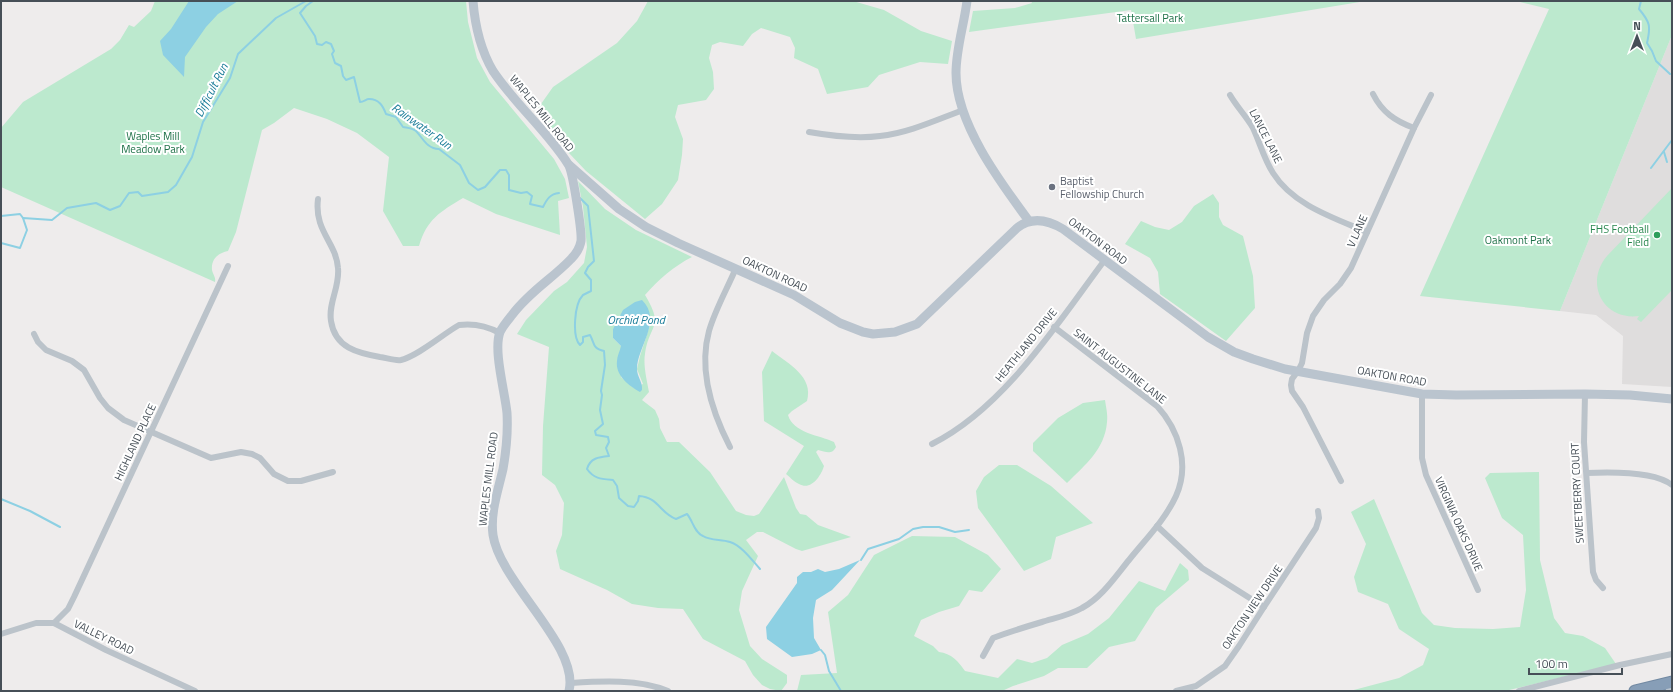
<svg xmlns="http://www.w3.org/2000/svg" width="1673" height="692" viewBox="0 0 1673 692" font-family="'Titillium Web',sans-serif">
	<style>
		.education { fill: #dfdddd }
		.green { fill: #bce9ce; fill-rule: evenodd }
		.water { fill: #8dd0e3 }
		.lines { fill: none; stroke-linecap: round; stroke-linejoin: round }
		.stream { stroke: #8dd0e3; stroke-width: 2 }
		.highway-casing { stroke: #7289a2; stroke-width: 13 }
		.street { stroke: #bbc3ca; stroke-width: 6 }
		.secondary { stroke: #bac4ce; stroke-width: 9 }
		.highway { stroke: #879eb7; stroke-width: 11 }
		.worship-dot { fill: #6b7280; stroke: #fff; stroke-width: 1.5 }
		.leisure-dot { fill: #2e9e5b; stroke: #fff; stroke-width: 1.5 }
		.labels { text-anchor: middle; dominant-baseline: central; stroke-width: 4; stroke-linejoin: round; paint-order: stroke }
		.park-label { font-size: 11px; fill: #1e7148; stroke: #fff }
		.street-label { font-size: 11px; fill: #464f57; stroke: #fff }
		.worship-label { font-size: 11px; fill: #5b616d; stroke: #fff; text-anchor: start }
		.leisure-label { font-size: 11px; fill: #27864d; stroke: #fff; text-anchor: end }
		.water-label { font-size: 12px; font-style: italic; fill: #187b98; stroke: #fff }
	</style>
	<rect width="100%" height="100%" fill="#eeecec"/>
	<polygon class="education" points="1672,35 1672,387 1622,384 1623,336 1596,315 1560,311"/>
	<g class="green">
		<path d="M155,1H466L468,22L477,58L490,82L554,159L565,179L569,198L558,201L560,235L496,214L463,198C440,212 427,219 419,246H403L383,211L389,157L357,133L327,119L294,108L274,123L262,130L236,232L228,251C218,253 211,259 212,270C213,275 216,277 215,282L1,187V128L23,102L111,49L120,40L129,25L134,27L151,11Z"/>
		<polygon points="648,1 853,1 884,10 921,31 952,41 948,64 920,62 879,75 868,87 827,94 818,69 794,58 795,48 790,37 761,28 752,34 743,46 720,42 712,45 709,58 713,72 714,89 706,100 678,105 675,117 683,139 682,155 678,180 662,204 645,219 586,171 568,152 536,111 553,87 617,43 637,21"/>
		<polygon points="1031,1 1366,1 1136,39 1131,10 969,32 973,11 1015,8 1032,3"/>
		<polygon points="1516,1 1672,1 1672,35 1560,311 1420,296 1549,9"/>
		<path d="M578,181L605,209L636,230L692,257C674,266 658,280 645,295C665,328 649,324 645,354C643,365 647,381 649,392L642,400L655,410L659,419L660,428L667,442H679L710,472L736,511L746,515L754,516L759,514L784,477L796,508L800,514L806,515L818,525L851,537L802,551L796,549L763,532H757L746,540L758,556L742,591L739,610L750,646L762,659L787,675V683L781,691L770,689L762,685L753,675L745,661L703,639L683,609L658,608L632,604L607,590L560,569L556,551L562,535L564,503L555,485L542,475L543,426L549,347L517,334L526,320L554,291L567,282L584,263L587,247L583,207ZM618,323L650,325L640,356L637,369L643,384L634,388L621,377V346L613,338V329Z"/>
		<path d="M1672,188V290L1641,322L1637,319L1639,316C1603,321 1584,283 1607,256Z"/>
		<polygon points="1213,194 1219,203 1219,217 1223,225 1243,236 1253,276 1255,308 1226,341 1160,294 1158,272 1150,258 1125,244 1141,221 1155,227 1169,230 1182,222 1194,206"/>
		<path d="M772,351C789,364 814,377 807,401L792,411L788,415C793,433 819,435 834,442L836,447C832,455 826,452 818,450L816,452L824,466C821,476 811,491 799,484C794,482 790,477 786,474L804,446L764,421L762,372Z"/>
		<path d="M1105,400C1106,407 1108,415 1107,422C1105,449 1085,465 1067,483L1033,451V443L1058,418L1083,403Z"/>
		<polygon points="999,465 1017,465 1051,486 1093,523 1056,537 1051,559 1024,571 978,508 976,491 984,477"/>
		<polygon points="1539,472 1540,560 1554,618 1565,633 1583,636 1605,648 1616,664 1505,691 1350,691 1399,678 1423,665 1429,649 1399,629 1388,604 1358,592 1354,577 1366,544 1351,512 1374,499 1422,613 1434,625 1455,628 1493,629 1520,627 1526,590 1523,535 1502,518 1485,478 1490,473"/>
		<path d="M912,536L955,537L988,555L1001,569L982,592L969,590L959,606L939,612L921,620L914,636L933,646L939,652C951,653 959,662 965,671L998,678L1017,659L1032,663L1047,658L1062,645L1088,634L1109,618L1139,581L1165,591L1180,563L1188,570L1189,580L1156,608L1135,641L1109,647L1087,668H1058L1044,676L1013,686L1002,691H797L801,675L837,673L828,612L848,595L874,555Z"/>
	</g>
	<g class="water">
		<polygon points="189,1 238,1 218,14 206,27 185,57 184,77 163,55 160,41 171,29"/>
		<path d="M642,300C663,321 637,347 637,369C637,377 643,382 642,390L640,392C629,386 615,375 617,361C617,356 620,351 621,346L613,338V329L623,310L635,302Z"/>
		<polygon points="860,560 832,590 816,600 813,618 814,638 821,650 812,654 792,657 767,639 766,627 797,583 797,577 803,572 811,572 818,569 825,572 839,569"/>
	</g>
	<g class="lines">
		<g class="stream">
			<path d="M313,1L306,6L300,13L315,36L317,44L322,45L326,42L331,44L334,51L332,54L335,63L341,66L343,76L346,80L354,77L360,102C364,102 366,99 369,99C379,99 383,106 386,114L396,117L403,127C408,128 412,128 416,131C422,137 427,149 439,149L460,165L469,183L478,190L485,187L500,170H506L509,175V190L521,193L527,192L532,196L530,204L543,207C547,199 550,194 559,193"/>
			<path d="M1641,1L1639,9C1650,22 1651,26 1647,43L1652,51L1656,61L1670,74"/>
			<polyline points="1664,152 1667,162"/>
			<polyline points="1651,168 1672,140"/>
			<path d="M580,198L588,206L594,261L588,267L585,273L591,280V291C589,292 585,294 583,295C574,304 572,337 580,345L583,342V337L590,335C595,344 592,348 604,351L605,365L601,391L602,395L600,410L603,424L595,431L596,435L608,437L609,442L606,448L609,456C599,457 590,458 587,469C594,479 602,479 613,480L617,486L619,498L628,506L634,507L638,501L639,496C658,497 660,513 676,519L687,514C693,521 694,532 703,536C711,541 721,539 730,542C742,546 751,559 760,569"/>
			<polyline points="1,216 20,214 23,218"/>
			<polyline points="1,243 20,248 27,230 23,218 52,220 67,208 96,203 110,210 120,206 129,193 138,192 142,196 168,192 176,185 192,157 203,122 230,78 238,54 276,18 306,1"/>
			<polyline points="1,499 30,511 60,527"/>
			<polyline points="861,560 868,549 899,539 913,529 923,527 939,527 955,532 969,530"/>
			<polyline points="821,650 825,655 829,671 841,691"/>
		</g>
		<g class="highway-casing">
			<polyline id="highway" points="1635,691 1672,682"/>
		</g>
		<g class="street">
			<path d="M1373,94C1382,112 1395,121 1414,128"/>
			<path d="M1230,95C1237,107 1246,116 1253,128C1260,143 1264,159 1273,173C1293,205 1334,218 1367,232"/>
			<path d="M809,132C832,136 857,139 880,136C908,133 936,120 963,110"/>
			<path d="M318,199C314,231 336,242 338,268C340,287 328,303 331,321C335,348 358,353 380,357C387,358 395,361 401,360C418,356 443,334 459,325C474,323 487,326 500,333"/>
			<polyline points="34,334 38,342 46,350 72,361 84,370 100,398 108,408 124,420 211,458 241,452 252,454 260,458 274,474 288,481 301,481 333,472"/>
			<polyline points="1422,394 1422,458 1426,475 1478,590"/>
			<polyline points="1585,394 1584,442 1593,572 1596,580 1603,588"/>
			<path d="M932,444C1004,408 1057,324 1104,261"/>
			<path d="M730,447C712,412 698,371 709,331C715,310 727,289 736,268"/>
			<path d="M1587,473C1610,472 1654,471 1672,485"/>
			<polyline points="1341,481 1303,407 1292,391 1291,385 1292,379 1298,371 1302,363 1307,333 1313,316 1324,300 1340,284 1351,268 1414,128 1431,95"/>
			<polyline points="1157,526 1202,568 1264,607"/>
			<polyline points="54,623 68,609 74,597 228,266"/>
			<polyline points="1,634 36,623 54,623 106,650 195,691"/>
			<path d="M983,656L993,638C1009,632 1025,627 1042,622C1055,618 1070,615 1082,608C1102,597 1115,577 1129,560C1145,540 1165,520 1176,496C1190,465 1179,430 1157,406L1054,327"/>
			<path d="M571,683C602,681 639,679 668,691"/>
			<polyline points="1176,691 1196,686 1225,666 1239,646 1264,607 1316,528 1319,518 1318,511"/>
			<polyline points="1519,691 1620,665 1672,654"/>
		</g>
		<g class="secondary">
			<path d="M473,1C475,26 480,49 493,71C515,104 547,131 568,164C573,171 582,232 581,241C580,247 576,254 571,259C552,279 530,291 512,315C508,320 503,326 500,332C493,350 505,392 507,413C508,431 506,452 503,469C498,491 490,513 493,535C500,583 580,646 569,691"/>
			<path d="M967,1C964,25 956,49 956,73C956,123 1000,182 1029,221"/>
			<path d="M569,165L619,209L646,227L678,243L794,295L840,323L863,332L873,334L895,332L917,324L1017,228C1032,216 1048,220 1063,229L1208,337L1234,352L1253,359L1285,369L1422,394L1456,395L1585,394L1630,395L1672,399"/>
			<polyline points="1670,691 1672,688"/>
		</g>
		<use href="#highway" class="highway"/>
	</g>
	<circle class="worship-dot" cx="1052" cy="187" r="4"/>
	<circle class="leisure-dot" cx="1657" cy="235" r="4"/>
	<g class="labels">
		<g class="park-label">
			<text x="1150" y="18">Tattersall Park</text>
			<text x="153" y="136">Waples Mill<tspan x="153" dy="13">Meadow Park</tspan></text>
			<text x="1518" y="240">Oakmont Park</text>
		</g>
		<g class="street-label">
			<text transform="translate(542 113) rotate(51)">WAPLES MILL ROAD</text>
			<text transform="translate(1266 136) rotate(63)">LANCE LANE</text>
			<text transform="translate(1357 231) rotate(-66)">V LANE</text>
			<text transform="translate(1098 241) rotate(37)">OAKTON ROAD</text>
			<text transform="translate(775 274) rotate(25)">OAKTON ROAD</text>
			<text transform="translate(1026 345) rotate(-51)">HEATHLAND DRIVE</text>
			<text transform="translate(1120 366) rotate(38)">SAINT AUGUSTINE LANE</text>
			<text transform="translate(1392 376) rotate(10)">OAKTON ROAD</text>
			<text transform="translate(135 442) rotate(-65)">HIGHLAND PLACE</text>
			<text transform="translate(488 479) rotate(-83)">WAPLES MILL ROAD</text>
			<text transform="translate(1577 493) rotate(-93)">SWEETBERRY COURT</text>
			<text transform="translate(1459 524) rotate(66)">VIRGINIA OAKS DRIVE</text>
			<text transform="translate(1252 607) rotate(-56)">OAKTON VIEW DRIVE</text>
			<text transform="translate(104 637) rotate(26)">VALLEY ROAD</text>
		</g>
		<g class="worship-label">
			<text x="1060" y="181">Baptist<tspan x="1060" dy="13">Fellowship Church</tspan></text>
		</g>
		<g class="leisure-label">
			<text x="1649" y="229">FHS Football<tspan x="1649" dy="13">Field</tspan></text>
		</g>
		<g class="water-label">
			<text transform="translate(211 90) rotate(-63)">Difficult Run</text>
			<text transform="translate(422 126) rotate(35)">Rainwater Run</text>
			<text x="636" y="319">Orchid Pond</text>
		</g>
	</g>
	<rect width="1673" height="692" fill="none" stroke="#464f57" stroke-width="4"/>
	<g transform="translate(1637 36)" stroke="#ffffff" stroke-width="3" paint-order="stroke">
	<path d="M0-3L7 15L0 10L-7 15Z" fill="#464f57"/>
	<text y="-6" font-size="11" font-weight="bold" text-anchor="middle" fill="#464f57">N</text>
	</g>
	<path d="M1529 668v6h93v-6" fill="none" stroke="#464f57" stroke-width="2"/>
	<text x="1535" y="668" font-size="12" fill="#464f57" stroke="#ffffff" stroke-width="3" paint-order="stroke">100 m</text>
</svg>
